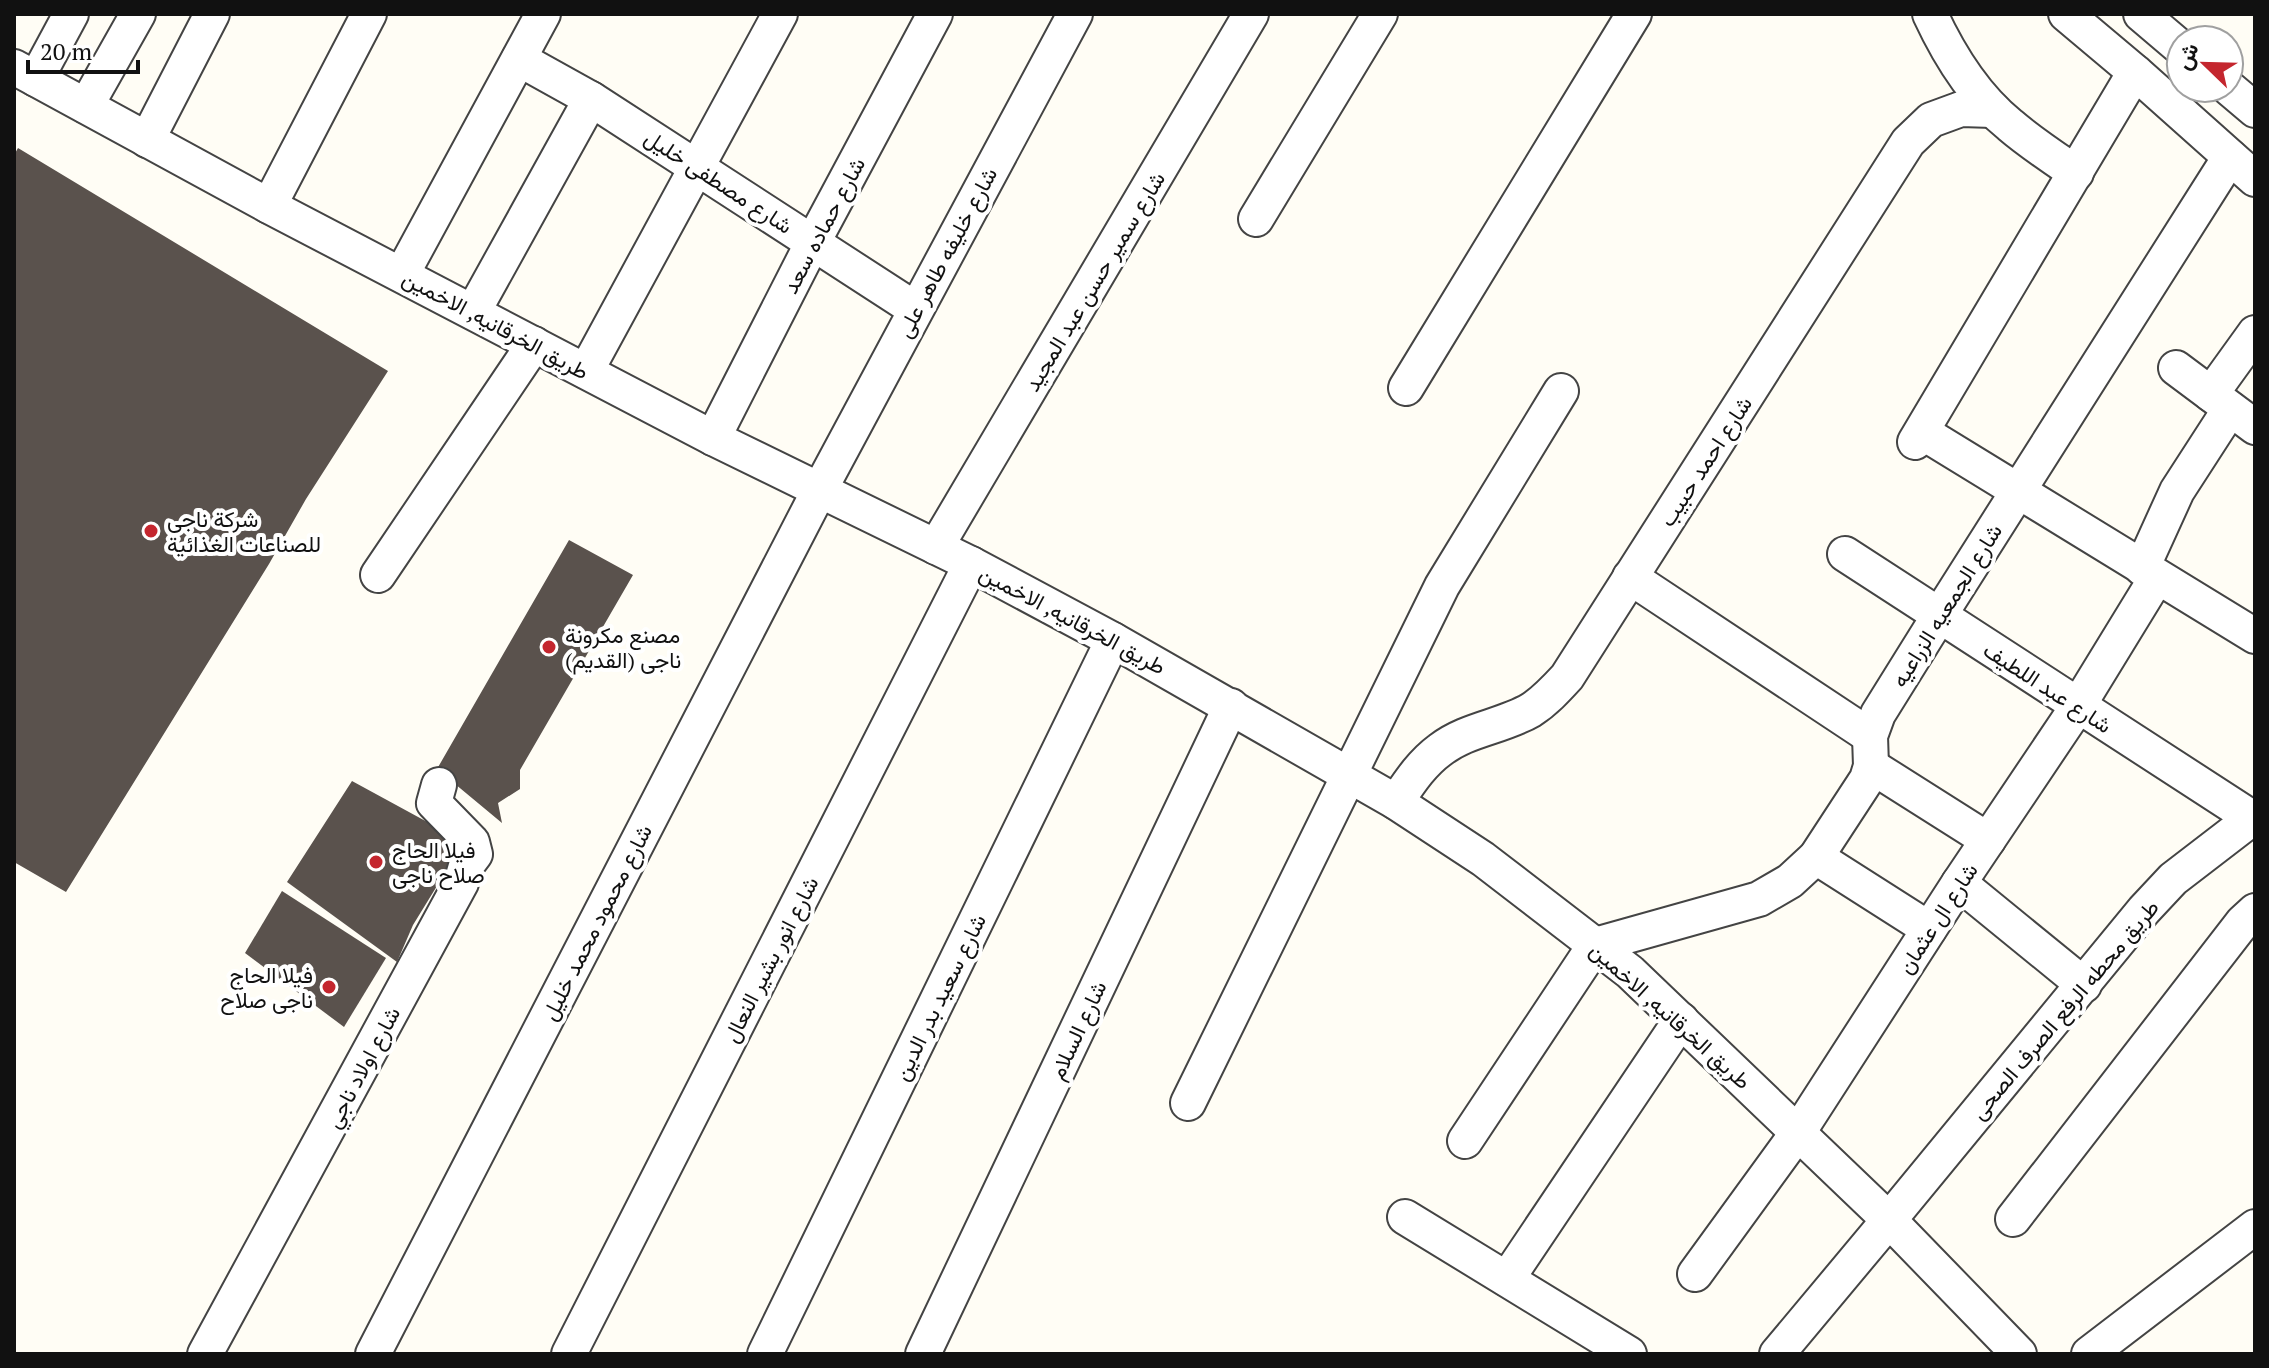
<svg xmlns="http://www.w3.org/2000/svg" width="2269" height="1368" viewBox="0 0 2269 1368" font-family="'PT Serif',Vazirmatn,serif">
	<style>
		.building { fill: #5a524d }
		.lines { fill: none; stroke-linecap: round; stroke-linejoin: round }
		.street-casing { stroke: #444; stroke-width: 38 }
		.street { stroke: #fff; stroke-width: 34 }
		.poi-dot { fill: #c4262e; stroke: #fff; stroke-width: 3 }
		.labels { text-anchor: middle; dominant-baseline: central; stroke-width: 8; stroke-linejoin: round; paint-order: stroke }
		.street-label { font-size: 22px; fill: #111; stroke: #fff }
		.poi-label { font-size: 22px; fill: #111; stroke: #fff; text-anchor: start }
	</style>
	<rect width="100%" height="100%" fill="#fffdf5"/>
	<g class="building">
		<polygon points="18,148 388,371 306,499 269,564 66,892 14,862 14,155"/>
		<polygon points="569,540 633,575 520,770 520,789 498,803 502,823 437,769"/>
		<polygon points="352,781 464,842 413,925 397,962 287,882"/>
		<polygon points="282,891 386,958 344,1027 245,953"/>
	</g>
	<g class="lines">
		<g class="street-casing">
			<g id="street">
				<path d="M1930,14C1949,55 1974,96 2010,125C2031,143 2054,158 2076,173"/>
				<polyline points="2066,14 2135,72 2255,179"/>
				<polyline points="2141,14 2181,48"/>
				<polyline points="519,59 591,99 915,309"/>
				<polyline points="14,67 269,206 713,438 971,564 1113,640 1396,802 1483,859 1630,972 1889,1220 1777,1354"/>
				<polyline points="36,79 71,14"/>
				<polyline points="2229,88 2255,110"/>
				<polyline points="86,106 138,14"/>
				<polyline points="147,140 212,14"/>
				<polyline points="269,206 369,14"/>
				<polyline points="1256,219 1380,14"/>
				<polyline points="402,274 543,14"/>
				<polyline points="473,312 591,99"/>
				<polyline points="2176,368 2255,427"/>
				<polyline points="586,371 780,14"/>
				<polyline points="1406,388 1634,14"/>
				<polyline points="2211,394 2255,333"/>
				<polyline points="1922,432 2255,636"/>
				<polyline points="713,438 813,242 935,14"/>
				<polyline points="1915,442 2135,72"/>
				<polyline points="936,547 1251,14"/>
				<polyline points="1845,554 2252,818"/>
				<polyline points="2142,568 2177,491 2230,409"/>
				<polyline points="378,575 534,344"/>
				<polyline points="1630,577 1870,736"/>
				<polyline points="1871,766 1988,840"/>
				<path d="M1396,802C1409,783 1421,764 1440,750C1467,729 1502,727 1531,710C1545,701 1556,689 1567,677L1908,142L1931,120L1961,109L1993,110"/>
				<polyline points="1816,857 1929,929"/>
				<polyline points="1959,883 2084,985"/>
				<polyline points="1188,1103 1442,586 1561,391"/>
				<polyline points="1465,1141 1595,945 1759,899 1790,881 1816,857 1867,779 1871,766 1870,736 1878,714 1939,616 2230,157"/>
				<polyline points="1405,1217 1629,1354"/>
				<polyline points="2013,1219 2243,922 2255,911"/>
				<polyline points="1695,1274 1799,1131 1959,883 2078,706 2157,577"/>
				<polyline points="1507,1279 1681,1020"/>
				<polyline points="205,1354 461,883 466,866 475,854 472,842 434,803 439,785"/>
				<polyline points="373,1354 819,491 1075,14"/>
				<polyline points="569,1354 971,564"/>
				<polyline points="765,1354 1113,640"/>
				<polyline points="923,1354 1231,706"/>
				<polyline points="2019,1354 1889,1220 2144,910 2173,879 2255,816"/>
				<polyline points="2089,1354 2255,1227"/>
			</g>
		</g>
		<use href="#street" class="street"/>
	</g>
	<g class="poi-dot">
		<circle cx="151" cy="531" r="8"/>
		<circle cx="549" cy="647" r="8"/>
		<circle cx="376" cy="862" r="8"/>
		<circle cx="329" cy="987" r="8"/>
	</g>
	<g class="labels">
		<g class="street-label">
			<text transform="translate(719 181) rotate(33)">شارع مصطفى خليل</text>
			<text transform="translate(823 225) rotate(-62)">شارع حماده سعد</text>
			<text transform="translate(946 252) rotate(-62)">شارع خليفه طاهر على</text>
			<text transform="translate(1094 281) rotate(-59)">شارع سمير حسن عبد المجيد</text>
			<text transform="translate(496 324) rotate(28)">طريق الخرقانيه, الاخمين</text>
			<text transform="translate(1705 461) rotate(-57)">شارع احمد حبيب</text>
			<text transform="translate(1946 605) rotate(-58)">شارع الجمعيه الزراعيه</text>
			<text transform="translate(1073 619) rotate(28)">طريق الخرقانيه, الاخمين</text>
			<text transform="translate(2048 687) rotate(33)">شارع عبد اللطيف</text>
			<text transform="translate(1937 918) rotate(-57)">شارع ال عثمان</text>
			<text transform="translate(596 922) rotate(-63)">شارع محمود محمد خليل</text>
			<text transform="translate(770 959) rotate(-63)">شارع انور بشير النعال</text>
			<text transform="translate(939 997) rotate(-64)">شارع سعيد بدر الدين</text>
			<text transform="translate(2064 1009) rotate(-50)">طريق محطه الرفع الصرف الصحى</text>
			<text transform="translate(1671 1015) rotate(42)">طريق الخرقانيه, الاخمين</text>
			<text transform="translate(1077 1030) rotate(-65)">شارع السلام</text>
			<text transform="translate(362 1067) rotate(-62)">شارع اولاد ناجي</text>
		</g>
		<g class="poi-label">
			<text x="167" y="518">شركة ناجى<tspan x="167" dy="25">للصناعات الغذائية</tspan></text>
			<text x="565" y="634">مصنع مكرونة<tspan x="565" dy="25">ناجى (القديم)</tspan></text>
			<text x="392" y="849">فيلا الحاج<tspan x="392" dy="25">صلاح ناجى</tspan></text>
			<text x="313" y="974" text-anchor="end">فيلا الحاج<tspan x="313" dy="25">ناجى صلاح</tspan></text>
		</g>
	</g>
	<rect width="2269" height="1368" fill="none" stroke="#111111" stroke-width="32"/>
	<g transform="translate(2205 64) rotate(293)"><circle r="38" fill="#ffffff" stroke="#a0a0a0" stroke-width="2"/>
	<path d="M0-6L14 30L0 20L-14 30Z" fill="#c4262e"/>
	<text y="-12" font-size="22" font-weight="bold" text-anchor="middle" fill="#111111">ش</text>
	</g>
	<path d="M28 60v12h110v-12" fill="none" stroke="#111111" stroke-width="4"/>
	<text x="40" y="60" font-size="24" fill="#111111" stroke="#ffffff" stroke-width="6" paint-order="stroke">20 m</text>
</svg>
